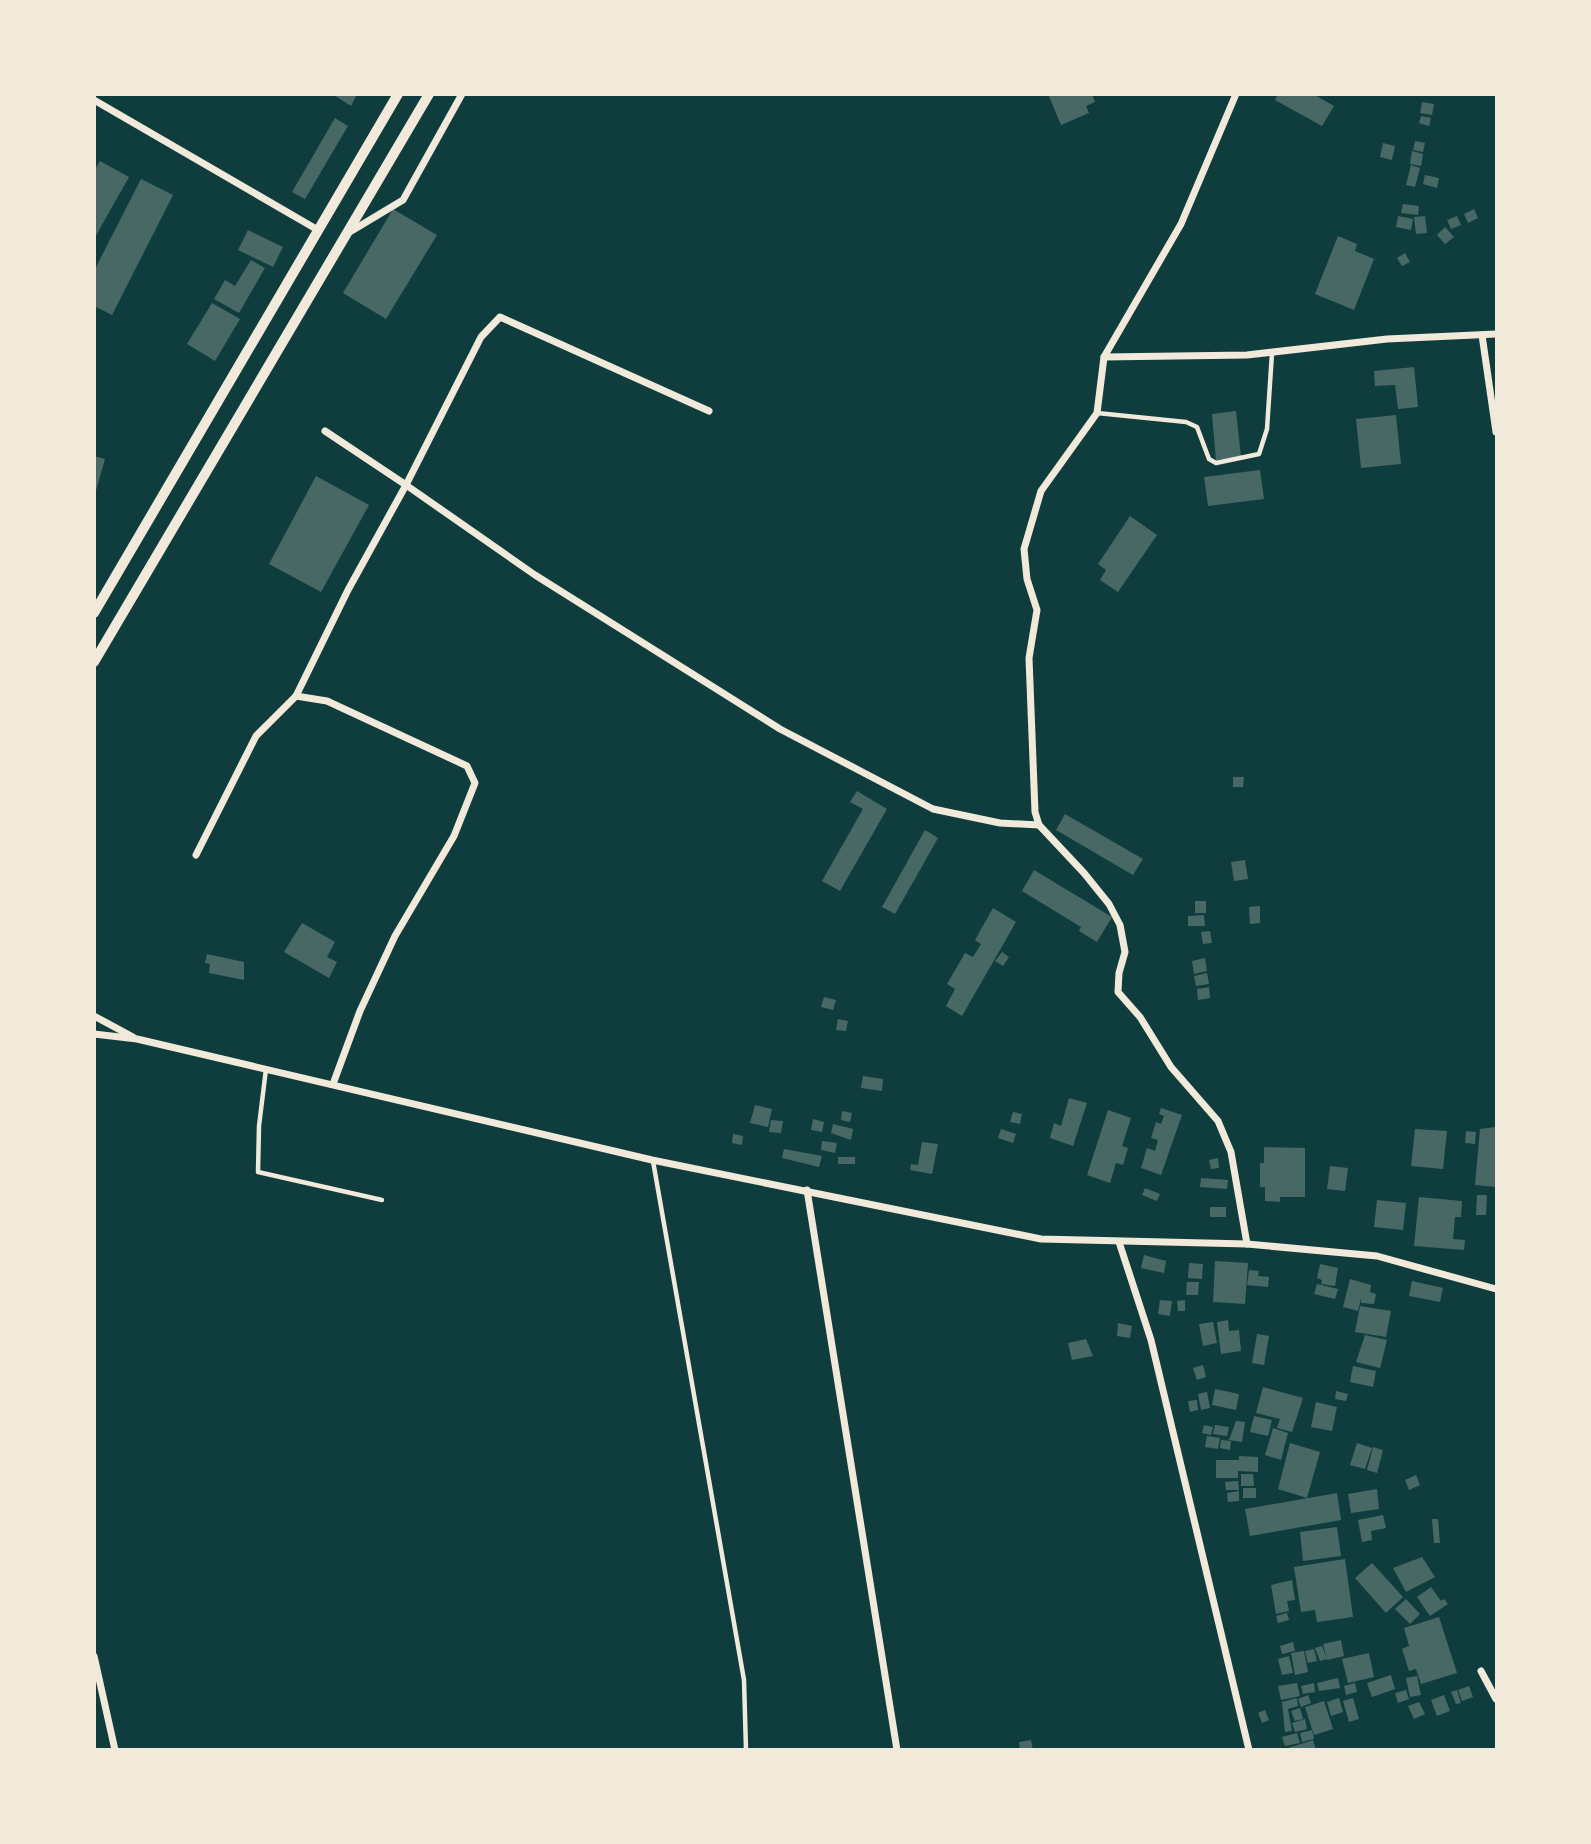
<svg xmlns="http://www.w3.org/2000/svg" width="1591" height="1844" viewBox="0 0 1591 1844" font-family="'Roboto Condensed',sans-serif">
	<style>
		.building { fill: #486865 }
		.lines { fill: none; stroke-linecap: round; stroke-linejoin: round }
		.service { stroke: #f1e9da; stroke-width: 4.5 }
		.minor { stroke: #f1e9da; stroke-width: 7 }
		.tertiary { stroke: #f1e9da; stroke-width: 10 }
	</style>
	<rect width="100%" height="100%" fill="#0f3d3e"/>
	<g class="building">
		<polygon points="332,94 357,94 351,106"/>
		<polygon points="1048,94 1092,94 1095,102 1086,106 1089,113 1061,125"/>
		<polygon points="1278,94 1313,94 1334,106 1322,126 1275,100"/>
		<polygon points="1422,102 1434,104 1432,115 1420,113"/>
		<polygon points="1421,116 1431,118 1429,126 1419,123"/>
		<polygon points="335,118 348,126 305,199 292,192"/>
		<polygon points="1415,141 1425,143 1423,152 1413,150"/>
		<polygon points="1383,143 1395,146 1392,160 1380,157"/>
		<polygon points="1412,151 1423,154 1421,166 1410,164"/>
		<polygon points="100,161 129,177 94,239 94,171"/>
		<polygon points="1411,165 1420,168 1415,187 1406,185"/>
		<polygon points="1425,175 1439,178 1437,188 1423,184"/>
		<polygon points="141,179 173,195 112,315 94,306 94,271"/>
		<polygon points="1403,204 1419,206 1418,215 1401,213"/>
		<polygon points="393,209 437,235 386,319 343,293"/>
		<polygon points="1474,209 1478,218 1468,223 1464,214"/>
		<polygon points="1398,216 1413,219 1411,230 1396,227"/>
		<polygon points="1425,216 1427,233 1416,234 1414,217"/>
		<polygon points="1457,216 1461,225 1451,229 1447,220"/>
		<polygon points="1445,227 1454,237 1445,244 1437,235"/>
		<polygon points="248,230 283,247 273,267 238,250"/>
		<polygon points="1338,236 1357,244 1355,251 1374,259 1354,310 1315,294"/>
		<polygon points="1405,253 1410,262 1402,266 1397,258"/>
		<polygon points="251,260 265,268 239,313 214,299 225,280 235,286"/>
		<polygon points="212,303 240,319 215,361 187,344"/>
		<polygon points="1414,367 1418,407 1398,409 1395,385 1375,386 1374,371"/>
		<polygon points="1236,411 1241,457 1216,460 1212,414"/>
		<polygon points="1396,415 1401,464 1361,468 1356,419"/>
		<polygon points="94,456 105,459 95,494 94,494"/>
		<polygon points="1260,470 1264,499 1208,506 1204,477"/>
		<polygon points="316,476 369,505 321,592 269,564"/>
		<polygon points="1130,516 1157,535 1118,592 1100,580 1106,570 1098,564"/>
		<polygon points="1233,777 1244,777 1243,787 1233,787"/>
		<polygon points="857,791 887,809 840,891 822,881 863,809 850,802"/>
		<polygon points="1065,814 1143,859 1133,875 1056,830"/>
		<polygon points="925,830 938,838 895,914 882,907"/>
		<polygon points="1245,860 1248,879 1234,881 1231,862"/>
		<polygon points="1034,870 1112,917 1097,942 1079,931 1081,927 1022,891"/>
		<rect x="1195" y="901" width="11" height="12"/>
		<polygon points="1260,906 1260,923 1250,924 1249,907"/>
		<polygon points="993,908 1016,922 962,1016 946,1006 955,989 947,984 965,953 973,957 981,944 975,940"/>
		<polygon points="1204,915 1205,926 1188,926 1188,916"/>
		<polygon points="302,923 335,942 327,957 337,962 329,978 284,952"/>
		<polygon points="1210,931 1212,943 1203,944 1201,932"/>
		<polygon points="1002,952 1009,957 1003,966 995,961"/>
		<polygon points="207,954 244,962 244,980 209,973 210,964 205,963"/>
		<polygon points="1205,958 1207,971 1194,974 1192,961"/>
		<polygon points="1207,973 1209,984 1196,986 1194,976"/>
		<polygon points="1209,987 1210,998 1198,1000 1197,989"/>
		<polygon points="824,997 836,1000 833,1010 821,1007"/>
		<polygon points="838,1019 848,1021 846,1031 836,1030"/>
		<polygon points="863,1076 883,1079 882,1091 861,1088"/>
		<polygon points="1069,1098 1087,1103 1073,1146 1050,1138 1054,1123 1061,1126"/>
		<polygon points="755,1105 772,1109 768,1127 750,1123"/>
		<polygon points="1161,1108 1182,1115 1161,1175 1141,1168 1147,1148 1155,1151 1158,1140 1151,1138 1156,1122 1161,1124 1164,1116 1159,1114"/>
		<polygon points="1108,1110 1131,1118 1122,1146 1128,1148 1123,1165 1116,1163 1110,1183 1087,1175"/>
		<polygon points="842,1111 852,1113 850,1122 841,1120"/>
		<polygon points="1013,1112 1022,1114 1020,1124 1010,1122"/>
		<polygon points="813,1119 824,1122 822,1132 811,1130"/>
		<polygon points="771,1120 783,1121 781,1133 769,1132"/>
		<polygon points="833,1124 853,1129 851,1140 831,1133"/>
		<polygon points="1496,1127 1496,1187 1475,1185 1480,1129"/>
		<polygon points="1001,1129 1016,1134 1013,1143 998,1138"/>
		<polygon points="1415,1129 1447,1131 1443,1169 1411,1166"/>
		<polygon points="1466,1131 1476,1132 1475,1144 1465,1143"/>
		<polygon points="733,1134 743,1136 742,1145 732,1143"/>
		<polygon points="822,1141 837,1143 835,1153 821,1150"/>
		<polygon points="922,1142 938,1144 932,1174 910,1170 911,1164 918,1165"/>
		<polygon points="1264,1147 1305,1148 1305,1197 1280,1197 1280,1202 1265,1201 1265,1187 1260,1187 1260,1163 1264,1163"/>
		<polygon points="784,1149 822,1156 819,1167 782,1158"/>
		<rect x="838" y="1157" width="17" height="7"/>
		<polygon points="1218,1158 1219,1168 1211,1169 1209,1160"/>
		<polygon points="1330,1166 1348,1168 1345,1191 1327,1189"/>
		<polygon points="1201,1178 1228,1180 1227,1189 1200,1187"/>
		<polygon points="1145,1188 1160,1194 1157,1201 1142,1195"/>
		<polygon points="1477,1195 1487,1195 1486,1215 1476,1215"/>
		<polygon points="1419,1197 1462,1201 1461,1217 1455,1217 1453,1239 1465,1240 1464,1250 1414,1246"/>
		<polygon points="1377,1200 1406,1203 1403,1230 1374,1227"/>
		<rect x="1210" y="1207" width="16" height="10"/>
		<polygon points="1144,1255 1166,1261 1164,1273 1141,1268"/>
		<polygon points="1215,1261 1248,1263 1245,1304 1213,1302"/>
		<polygon points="1189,1263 1203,1264 1202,1279 1188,1278"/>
		<polygon points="1320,1264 1338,1268 1335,1286 1321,1284 1322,1280 1317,1278"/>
		<polygon points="1249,1270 1259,1271 1258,1276 1269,1277 1268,1287 1247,1285"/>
		<polygon points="1350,1279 1371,1285 1370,1292 1376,1294 1374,1304 1361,1303 1361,1298 1358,1311 1343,1307"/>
		<polygon points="1412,1281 1443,1288 1440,1302 1409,1296"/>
		<polygon points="1187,1282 1199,1282 1198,1295 1186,1295"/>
		<polygon points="1317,1284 1338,1289 1335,1299 1314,1294"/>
		<polygon points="1160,1300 1172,1301 1170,1316 1158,1314"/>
		<polygon points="1185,1300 1185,1311 1178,1311 1177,1301"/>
		<polygon points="1360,1306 1391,1311 1386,1337 1355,1332"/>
		<polygon points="1228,1320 1229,1331 1239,1330 1241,1351 1221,1354 1217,1322"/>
		<polygon points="1213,1322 1217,1343 1203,1346 1199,1324"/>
		<polygon points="1118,1323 1132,1326 1130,1338 1117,1336"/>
		<polygon points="1257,1334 1269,1336 1264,1365 1252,1363"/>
		<polygon points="1365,1335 1387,1340 1380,1368 1356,1362"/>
		<polygon points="1086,1339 1093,1356 1072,1360 1068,1343"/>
		<polygon points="1203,1365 1206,1377 1197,1380 1193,1368"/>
		<polygon points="1353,1366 1376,1371 1373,1387 1350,1382"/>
		<polygon points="1263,1387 1303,1398 1292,1432 1277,1428 1280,1419 1256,1413"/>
		<polygon points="1215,1389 1239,1394 1236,1410 1212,1405"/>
		<polygon points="1336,1391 1348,1394 1346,1401 1335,1399"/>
		<polygon points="1207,1392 1210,1408 1201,1410 1198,1394"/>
		<polygon points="1197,1400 1198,1410 1190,1412 1188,1401"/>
		<polygon points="1316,1402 1337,1407 1332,1431 1311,1427"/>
		<polygon points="1254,1416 1272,1420 1268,1436 1250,1432"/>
		<polygon points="1236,1421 1245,1422 1242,1442 1229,1440"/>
		<polygon points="1204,1425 1213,1427 1211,1435 1202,1433"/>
		<polygon points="1215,1425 1229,1427 1227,1436 1213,1434"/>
		<polygon points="1273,1428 1288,1433 1281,1460 1265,1455"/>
		<polygon points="1207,1436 1220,1438 1218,1449 1205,1447"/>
		<polygon points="1221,1440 1231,1441 1230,1450 1220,1448"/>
		<polygon points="1290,1443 1320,1452 1307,1498 1278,1489"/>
		<polygon points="1357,1443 1372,1448 1365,1469 1350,1465"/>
		<polygon points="1373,1447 1383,1450 1377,1473 1367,1470"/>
		<polygon points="1239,1456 1258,1457 1258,1472 1238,1471 1238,1478 1216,1478 1216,1460 1239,1460"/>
		<polygon points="1241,1474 1253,1474 1254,1486 1241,1486"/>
		<polygon points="1416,1475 1420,1485 1409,1490 1405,1480"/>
		<polygon points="1238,1481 1239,1490 1226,1490 1225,1482"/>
		<rect x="1243" y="1488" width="13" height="10"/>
		<polygon points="1377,1489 1379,1509 1351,1513 1348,1494"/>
		<polygon points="1239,1491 1239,1501 1228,1502 1227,1493"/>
		<polygon points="1337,1493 1341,1520 1250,1536 1245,1509"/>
		<polygon points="1383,1515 1386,1528 1371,1531 1372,1540 1362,1542 1358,1520"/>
		<polygon points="1432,1519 1438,1519 1440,1543 1434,1543"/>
		<polygon points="1337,1527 1341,1556 1303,1561 1300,1532"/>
		<polygon points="1422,1557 1435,1577 1406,1592 1393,1568"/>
		<polygon points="1345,1559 1353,1617 1317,1622 1315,1610 1301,1612 1294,1567"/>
		<polygon points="1372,1563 1403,1597 1386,1613 1355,1578"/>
		<polygon points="1292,1580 1295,1600 1287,1601 1289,1611 1276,1614 1271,1585"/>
		<polygon points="1431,1587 1441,1601 1444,1599 1448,1604 1430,1616 1417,1597"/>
		<polygon points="1406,1599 1420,1614 1410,1624 1395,1609"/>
		<polygon points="1287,1613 1289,1620 1278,1623 1276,1616"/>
		<polygon points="1439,1617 1457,1673 1421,1684 1416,1669 1409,1671 1402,1649 1409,1646 1404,1628"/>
		<polygon points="1341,1640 1344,1656 1327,1660 1323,1644"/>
		<polygon points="1293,1642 1295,1651 1282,1654 1280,1646"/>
		<polygon points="1322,1646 1327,1659 1320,1661 1315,1648"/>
		<polygon points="1314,1649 1317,1661 1308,1663 1305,1651"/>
		<polygon points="1304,1651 1308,1672 1295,1675 1291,1653"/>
		<polygon points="1369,1653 1374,1677 1348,1683 1342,1659"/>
		<polygon points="1289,1656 1293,1673 1282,1675 1278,1659"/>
		<polygon points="1391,1675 1395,1689 1372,1697 1367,1683"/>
		<polygon points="1417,1676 1421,1695 1410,1697 1406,1678"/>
		<polygon points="1338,1678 1340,1688 1319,1691 1317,1683"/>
		<polygon points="1297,1683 1300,1696 1281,1700 1278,1686"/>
		<polygon points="1314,1683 1315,1692 1303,1694 1301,1686"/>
		<polygon points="1355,1683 1357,1692 1346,1695 1344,1686"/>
		<polygon points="1469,1686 1473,1697 1462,1701 1458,1690"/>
		<polygon points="1406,1690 1409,1699 1398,1703 1395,1693"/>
		<polygon points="1457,1690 1461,1703 1456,1704 1451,1692"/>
		<polygon points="1308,1695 1311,1703 1301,1707 1298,1699"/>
		<polygon points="1444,1695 1450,1711 1437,1716 1431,1700"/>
		<polygon points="1297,1698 1298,1706 1288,1709 1292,1731 1285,1732 1282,1702"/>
		<polygon points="1339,1698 1343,1712 1331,1716 1327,1702"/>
		<polygon points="1353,1698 1359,1719 1349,1722 1343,1701"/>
		<polygon points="1324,1701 1333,1729 1314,1735 1305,1707"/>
		<polygon points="1419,1702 1425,1714 1414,1719 1408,1706"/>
		<polygon points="1300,1708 1303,1719 1295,1721 1291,1711"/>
		<polygon points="1265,1710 1269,1720 1262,1723 1258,1713"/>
		<polygon points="1305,1719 1307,1729 1295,1732 1292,1723"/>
		<polygon points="1312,1730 1314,1739 1302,1742 1300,1733"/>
		<polygon points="1297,1733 1300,1743 1285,1746 1282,1737"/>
		<polygon points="1031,1740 1033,1750 1020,1750 1019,1742"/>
		<polygon points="1313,1740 1316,1750 1285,1750 1285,1749"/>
	</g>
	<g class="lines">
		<g class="service">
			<polyline points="1097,413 1186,422 1197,427 1209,459 1216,463 1259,454 1267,429 1272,353"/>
			<polyline points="266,1069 259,1126 258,1172 382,1200"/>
			<polyline points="653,1161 744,1680 746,1750"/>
		</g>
		<g class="minor">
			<polyline points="1236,94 1181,224 1104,357 1097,413 1041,491 1024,549 1027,579 1037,610 1029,658 1035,812 1039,825 1084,873 1109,904 1120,925 1125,952 1119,973 1118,992 1140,1017 1171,1067 1218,1121 1231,1152 1247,1244"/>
			<polyline points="94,100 318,230"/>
			<polyline points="348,233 403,200 462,94"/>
			<polyline points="1482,335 1496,432"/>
			<polyline points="1104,357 1247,355 1387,339 1496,334"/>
			<polyline points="325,431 406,485 481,337 500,317 709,411"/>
			<polyline points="296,696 348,590 406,485 535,575 780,729 933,809 1000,823 1039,825"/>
			<polyline points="196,855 256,736 296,696 327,701 467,766 475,783 454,836 395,936 360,1011 333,1084"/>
			<polyline points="94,1016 133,1037"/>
			<polyline points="94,1034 137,1039 652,1160 1041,1239 1247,1244 1377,1256 1496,1289"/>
			<polyline points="807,1190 897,1750"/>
			<polyline points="1119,1242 1151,1340 1249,1750"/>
			<polyline points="94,1656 115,1750"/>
			<polyline points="1481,1671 1496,1699"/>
		</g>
		<g class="tertiary">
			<polyline points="94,613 398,94"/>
			<polyline points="94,662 429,94"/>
		</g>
	</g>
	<rect width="1591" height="1844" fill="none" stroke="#f1e9da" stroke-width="192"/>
</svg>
